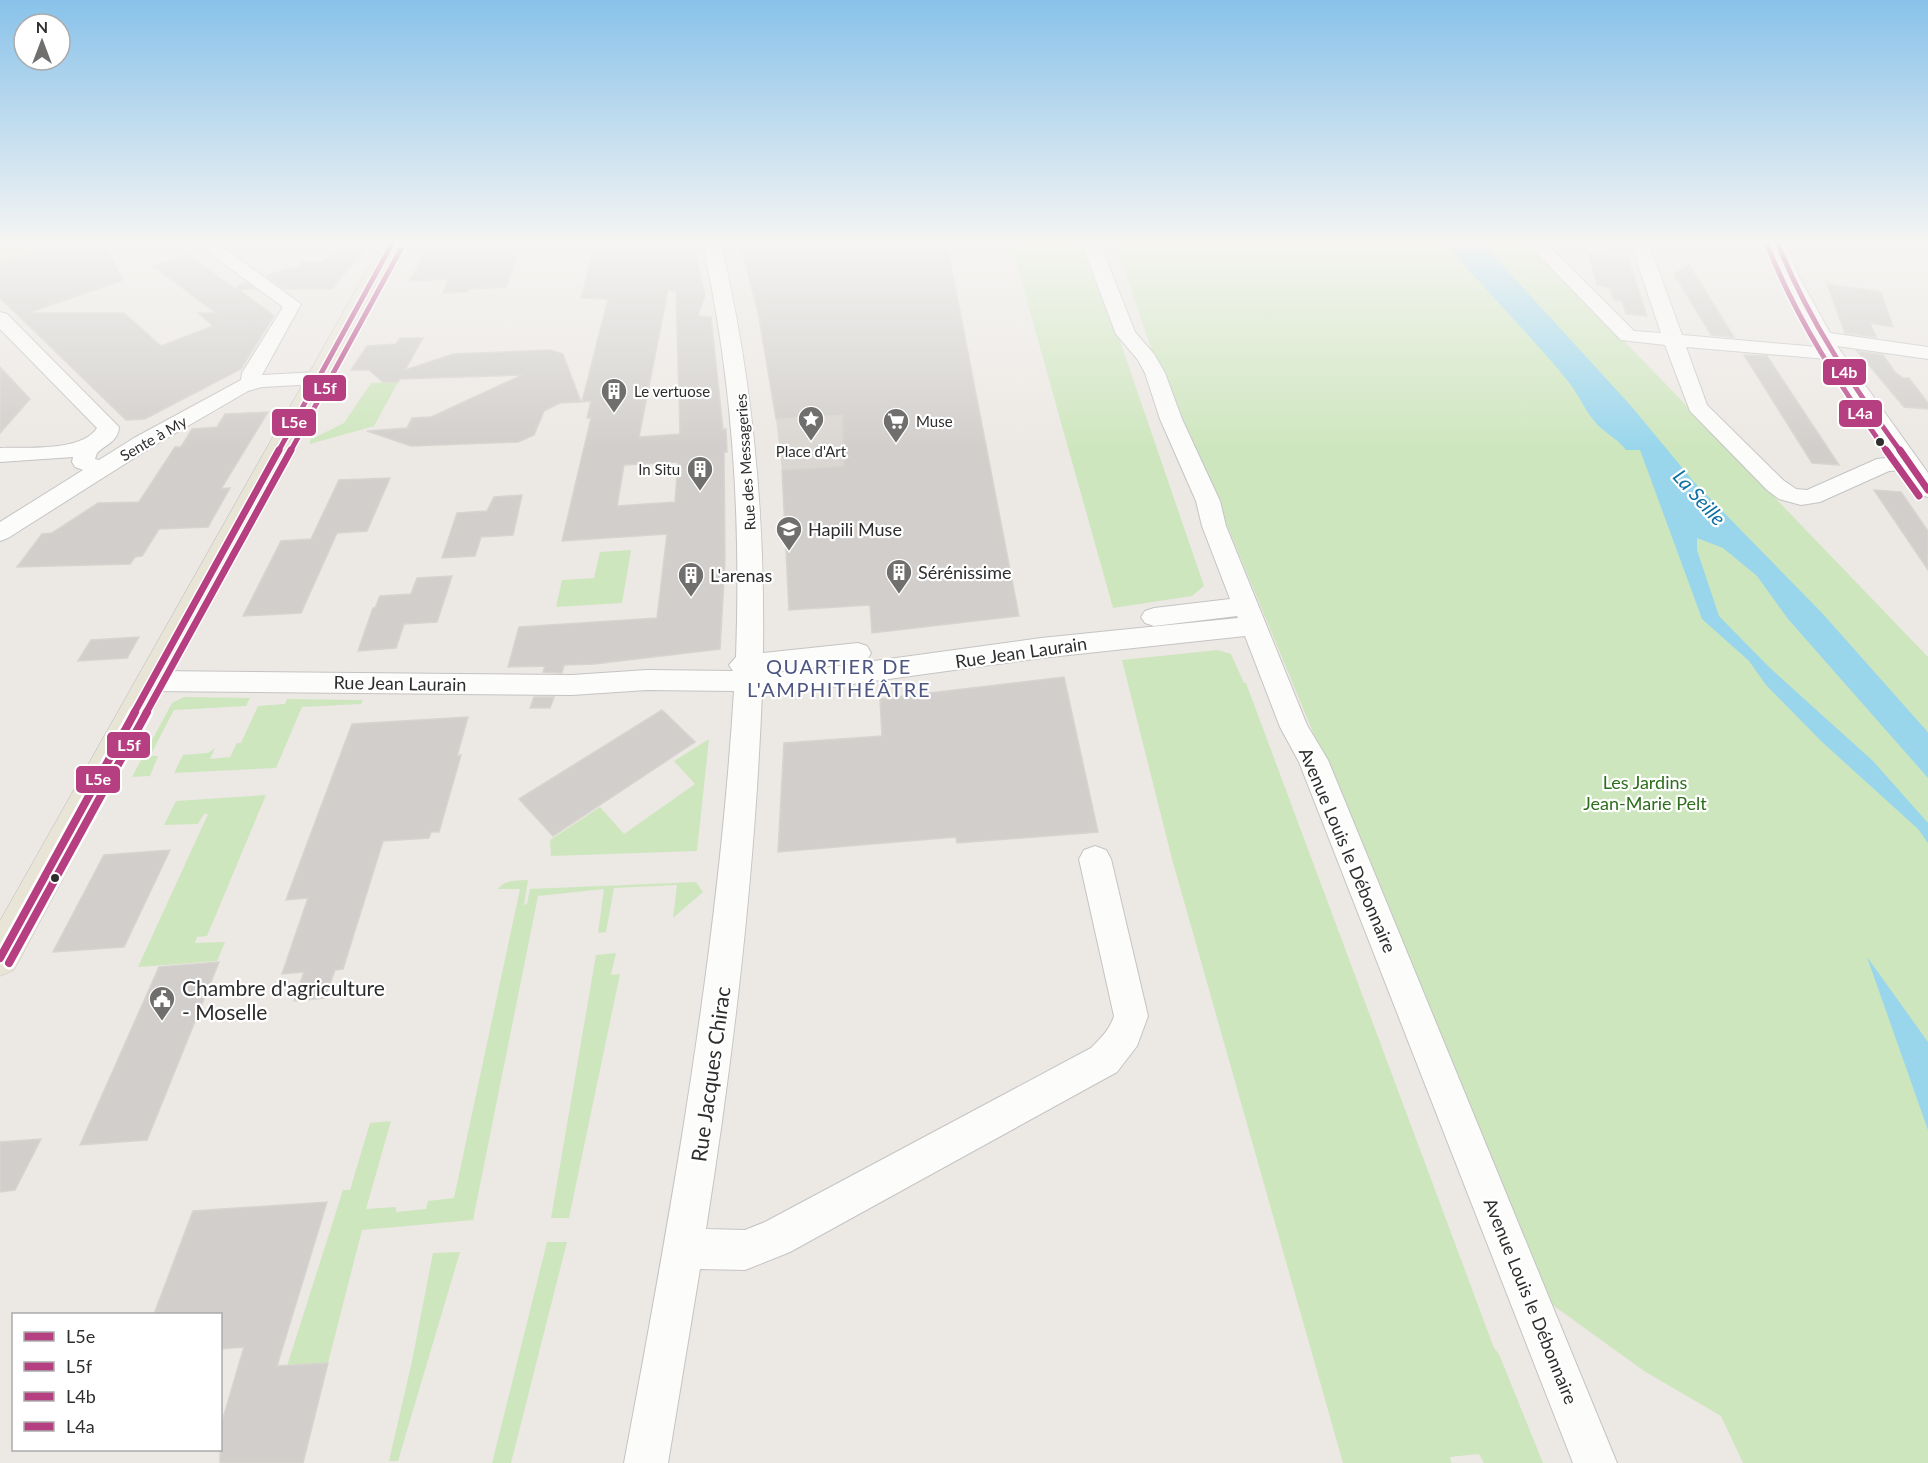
<svg xmlns="http://www.w3.org/2000/svg" width="1928" height="1463" viewBox="0 0 1928 1463" font-family="Lato,sans-serif">
	<style>
		.green { fill: #cee6be }
		.plaza { fill: #dad6d2 }
		.water { fill: #99d6ec }
		.building { fill: #d1cecb; stroke: #d7d4d0; stroke-width: 1.5; fill-rule: evenodd }
		.lines { fill: none; stroke-linecap: round; stroke-linejoin: round }
		.minor-casing { stroke: #c5c4c5; stroke-width: 2 }
		.major-casing { stroke: #c6c5c4; stroke-width: 1 }
		.minor { fill: #fcfcfb; fill-rule: evenodd }
		.major { fill: #e8e4d6; fill-rule: evenodd }
		.bus-1-far2-casing { stroke: #fff; stroke-width: 8 }
		.bus-1-far1-casing { stroke: #fff; stroke-width: 10 }
		.bus-1-casing { stroke: #fff; stroke-width: 13 }
		.bus-2-far2-casing { stroke: #fff; stroke-width: 8 }
		.bus-2-far1-casing { stroke: #fff; stroke-width: 10 }
		.bus-2-casing { stroke: #fff; stroke-width: 13 }
		.bus-3-far1-casing { stroke: #fff; stroke-width: 8 }
		.bus-3-casing { stroke: #fff; stroke-width: 10 }
		.bus-4-far1-casing { stroke: #fff; stroke-width: 8 }
		.bus-4-casing { stroke: #fff; stroke-width: 10 }
		.bus-1-far2 { stroke: #b63f82; stroke-width: 5 }
		.bus-1-far1 { stroke: #b63f82; stroke-width: 7 }
		.bus-1 { stroke: #b63f82; stroke-width: 8 }
		.bus-2-far2 { stroke: #b63f82; stroke-width: 5 }
		.bus-2-far1 { stroke: #b63f82; stroke-width: 7 }
		.bus-2 { stroke: #b63f82; stroke-width: 8 }
		.bus-3-far1 { stroke: #b63f82; stroke-width: 5 }
		.bus-3 { stroke: #b63f82; stroke-width: 7 }
		.bus-4-far1 { stroke: #b63f82; stroke-width: 5 }
		.bus-4 { stroke: #b63f82; stroke-width: 7 }
		.bus-dot { fill: #2e2e2e; stroke: #fff; stroke-width: 2 }
		.labels { text-anchor: middle; dominant-baseline: central; stroke-width: 4.5; stroke-linejoin: round; paint-order: stroke }
		.far-poi-label { font-size: 15px; fill: #2e2e2e; stroke: #fff; text-anchor: start }
		.far-street-label { font-size: 15px; fill: #2e2e2e; stroke: #fff }
		.poi-label { font-size: 18px; fill: #2e2e2e; stroke: #fff; text-anchor: start }
		.street-label { font-size: 18px; fill: #2e2e2e; stroke: #fff }
		.park-label { font-size: 18px; fill: #2c6e1b; stroke: #fff }
		.water-label { font-size: 20px; font-style: italic; fill: #0d6fa3; stroke: #fff }
		.neighbourhood-label { font-size: 20px; letter-spacing: 1.5px; fill: #4d5680; stroke: #fff }
		.near-poi-label { font-size: 21px; fill: #2e2e2e; stroke: #fff; text-anchor: start }
		.near-street-label { font-size: 21px; fill: #2e2e2e; stroke: #fff }
		.line-badge { stroke: #fff; stroke-width: 2 }
		.badge-label { font-size: 16px; text-anchor: middle; font-weight: bold; fill: #fff }
	</style>
	<rect width="100%" height="100%" fill="#ece8e4"/>
	<g class="green">
		<polygon points="1011,244 1079,244 1119,338 1204,586 1192,596 1113,608"/>
		<polygon points="1115,244 1531,244 1928,657 1928,1463 1743,1463 1721,1416 1644,1371 1550,1303 1163,371 1152,351"/>
		<polygon points="398,382 374,426 310,444 310,440 344,423 371,383"/>
		<polygon points="631,550 622,603 556,607 562,580 594,578 600,552"/>
		<polygon points="1218,650 1231,654 1244,683 1246,683 1494,1348 1499,1354 1543,1463 1484,1463 1479,1454 1450,1457 1451,1463 1343,1463 1172,859 1122,660"/>
		<polygon points="184,697 250,698 246,706 174,710 150,756 158,756 150,776 132,777 172,703"/>
		<polygon points="287,699 363,700 361,704 302,707 276,768 174,773 183,755 208,753 215,748 210,759 230,757 237,743 241,743 258,706 285,704"/>
		<polygon points="709,739 697,851 551,856 550,840 600,807 624,834 695,784 674,761"/>
		<polygon points="266,795 207,936 197,937 195,943 225,942 217,961 138,967 208,814 204,814 198,824 164,825 176,801"/>
		<path d="M528,880L524,905L527,904L530,889L696,882L703,892L673,918L677,885L614,888L606,932L598,933L604,889L538,896L473,1220L362,1230L328,1363L287,1366L343,1190H350L370,1123L391,1121L366,1209L396,1207V1212L426,1209L428,1201L454,1198L520,889H498C504,879 518,881 528,880Z"/>
		<polygon points="616,953 611,975 620,974 569,1218 551,1218 596,955"/>
		<polygon points="547,1242 567,1242 511,1463 492,1463"/>
		<polygon points="460,1252 398,1461 389,1461 412,1361 433,1253"/>
	</g>
	<polygon class="plaza" points="842,415 844,466 782,470 776,419"/>
	<g class="water">
		<path d="M1447,244H1482L1495,257L1632,407L1694,482L1823,614L1926,730L1928,733V778L1788,619L1757,576L1723,548L1697,538V550L1719,616L1769,667L1873,761L1928,823V843L1918,829L1821,741L1766,685L1749,661L1702,619L1640,450H1626C1617,438 1604,433 1595,422C1584,409 1578,393 1567,380C1529,333 1485,291 1447,244Z"/>
		<polygon points="1867,957 1928,1042 1928,1130"/>
	</g>
	<g class="building">
		<polygon points="73,244 103,244 123,280 28,313 124,313 161,346 213,326 198,313 216,313 153,266 186,254 234,288 238,289 238,286 247,283 254,289 238,289 274,316 241,369 145,419 126,420 0,298 0,263"/>
		<polygon points="341,244 368,244 332,289 284,289 266,276 286,269 297,269 303,262 324,262 330,255 335,255"/>
		<polygon points="429,244 522,244 506,287 469,289 467,292 443,293 449,279 410,281"/>
		<path d="M595,244H693L705,295L698,316L711,317L723,429H726L727,452H724L725,563L720,649L594,664L564,665L562,673L543,672L545,666L508,667L519,627L657,618L667,534L562,541L591,418H587L591,401L582,402L608,299L581,298ZM668,290L676,291L680,434L639,437ZM678,462L675,502L617,506L624,465Z"/>
		<polygon points="740,244 947,244 1019,616 872,633 870,605 789,610 782,470 844,466 842,415 776,419 758,312"/>
		<polygon points="1588,253 1628,258 1647,316 1626,314 1622,301 1614,300 1610,288 1597,285"/>
		<polygon points="1689,265 1734,337 1711,335 1674,274"/>
		<polygon points="1827,284 1881,292 1893,327 1870,323 1876,337 1845,333"/>
		<polygon points="400,338 423,338 405,370 453,354 551,350 563,354 581,402 560,403 544,411 534,435 518,442 411,446 367,431 407,428 412,418 431,417 522,375 400,379 398,382 383,382 369,370 351,370 367,346 396,344"/>
		<polygon points="1857,351 1883,355 1895,372 1903,378 1909,378 1928,403 1928,409 1904,407"/>
		<polygon points="1744,355 1767,356 1839,465 1812,463"/>
		<polygon points="0,367 30,399 0,433"/>
		<polygon points="268,412 221,489 230,488 208,527 159,529 142,556 135,557 130,564 17,567 42,534 52,533 98,503 139,502 175,447 181,447 192,429 217,427 225,414"/>
		<polygon points="390,478 367,531 337,533 301,613 243,616 281,541 311,539 339,480"/>
		<polygon points="1874,490 1901,492 1928,531 1928,570"/>
		<polygon points="522,495 513,535 481,537 475,556 442,558 457,513 487,511 494,497"/>
		<polygon points="452,576 437,622 404,624 396,648 358,651 373,608 375,608 380,596 411,594 417,578"/>
		<polygon points="139,637 127,658 78,661 91,640"/>
		<polygon points="1064,677 1098,832 957,843 956,837 778,852 784,743 882,736 880,699"/>
		<polygon points="534,697 554,697 550,708 530,708"/>
		<polygon points="662,710 695,742 553,836 519,799"/>
		<polygon points="468,717 457,756 461,755 439,832 431,832 429,838 383,841 343,969 335,970 325,998 294,1001 304,972 282,974 308,898 286,900 352,724"/>
		<polygon points="170,850 124,947 53,952 104,855"/>
		<polygon points="219,962 147,1140 80,1145 159,967"/>
		<polygon points="41,1139 15,1190 0,1192 0,1142"/>
		<polygon points="327,1202 277,1366 328,1363 303,1463 220,1463 220,1428 244,1347 220,1349 220,1314 154,1314 193,1211"/>
	</g>
	<g class="lines">
		<g class="minor-casing">
			<g id="minor">
				<path d="M197,244H218L301,304L262,375L318,372L325,374L328,378L325,382L318,384L262,387L248,391L150,448L8,538L0,541V522L83,470L75,467L72,462L73,457L0,462V448C26,447 82,452 97,428L0,329V312L7,314L119,427C118,442 106,444 97,453L95,459L99,460L134,438L241,380L242,373L283,307Z"/>
				<path d="M703,244H721C753,380 765,513 763,653L858,643L867,646L871,653L867,660L858,663L773,672H794L1041,638L1238,618L1237,616L1154,626L1145,623L1141,617L1145,611L1154,608L1230,599L1202,526L1196,501L1160,419L1145,373L1138,360L1116,334L1082,244H1100L1135,332L1154,354L1165,373L1182,419L1220,501L1226,526L1307,725L1328,760L1617,1463H1573L1299,762L1280,727L1245,636L1041,658L794,692H762C755,872 734,1051 706,1229L745,1230L765,1222L1091,1048C1101,1038 1110,1029 1114,1016L1079,859L1084,850L1095,846L1106,850L1111,859L1148,1016L1137,1046L1117,1072L790,1252L745,1270L700,1269L668,1463H624C672,1207 718,951 734,691L647,690L572,695L152,691L142,688L138,681L142,674L152,671L572,675L647,670L733,671L729,665L736,657C741,516 733,382 703,244Z"/>
				<path d="M1528,244H1547L1634,331L1661,333L1631,244H1649L1682,335L1818,347L1779,273L1769,244H1787L1797,273L1830,333L1928,347V359L1837,346L1928,473V497L1920,495L1903,470L1889,471L1820,502L1801,505L1779,499L1767,490L1690,411L1665,345L1621,340ZM1686,347L1827,359L1894,457L1877,459L1807,490L1796,489L1783,480L1707,405Z"/>
			</g>
		</g>
		<g class="major-casing">
			<g id="major">
				<polygon points="16,244 51,244 48,248 0,261 0,249"/>
				<polygon points="382,244 402,244 14,970 0,976 0,921"/>
			</g>
		</g>
		<use href="#minor" class="minor"/>
		<use href="#major" class="major"/>
		<g class="bus-1-far2-casing">
			<polyline id="bus-1-far2" points="278,452 392,244"/>
		</g>
		<g class="bus-1-far1-casing">
			<polyline id="bus-1-far1" points="134,713 279,450"/>
		</g>
		<g class="bus-1-casing">
			<polyline id="bus-1" points="0,958 135,712"/>
		</g>
		<g class="bus-2-far2-casing">
			<polyline id="bus-2-far2" points="290,452 401,249"/>
		</g>
		<g class="bus-2-far1-casing">
			<polyline id="bus-2-far1" points="146,713 291,450"/>
		</g>
		<g class="bus-2-casing">
			<polyline id="bus-2" points="9,963 147,712"/>
		</g>
		<g class="bus-3-far1-casing">
			<path id="bus-3-far1" d="M1778,244C1808,320 1853,386 1901,452"/>
		</g>
		<g class="bus-3-casing">
			<polyline id="bus-3" points="1900,450 1928,490"/>
		</g>
		<g class="bus-4-far1-casing">
			<path id="bus-4-far1" d="M1768,247C1798,322 1841,387 1887,452"/>
		</g>
		<g class="bus-4-casing">
			<polyline id="bus-4" points="1886,450 1919,496"/>
		</g>
		<use href="#bus-1-far2" class="bus-1-far2"/>
		<use href="#bus-1-far1" class="bus-1-far1"/>
		<use href="#bus-1" class="bus-1"/>
		<use href="#bus-2-far2" class="bus-2-far2"/>
		<use href="#bus-2-far1" class="bus-2-far1"/>
		<use href="#bus-2" class="bus-2"/>
		<use href="#bus-3-far1" class="bus-3-far1"/>
		<use href="#bus-3" class="bus-3"/>
		<use href="#bus-4-far1" class="bus-4-far1"/>
		<use href="#bus-4" class="bus-4"/>
	</g>
	<linearGradient id="sky" x2="0" y2="1"><stop stop-color="#88c2ea"/><stop offset="0.54" stop-color="#f6f5f3"/><stop offset="1" stop-color="#f6f5f3" stop-opacity="0"/></linearGradient>
	<rect width="1928" height="449" fill="url(#sky)"/>
	<defs>
		<g id="building-pin" transform="scale(1.35)"><path d="M0 17L-7.5 6A9.5 9.5 0 1 1 7.5 6Z" fill="#706f6e" stroke="#fff"/><path d="M-4-6H4V6H1V3H-1V6H-4ZM-2.5-4.3h1.7v1.8h-1.7ZM.8-4.3h1.7v1.8H.8ZM-2.5-1h1.7V.8h-1.7ZM.8-1h1.7V.8H.8Z" fill="#fff"/></g>
		<g id="sight-pin" transform="scale(1.35)"><path d="M0 17L-7.5 6A9.5 9.5 0 1 1 7.5 6Z" fill="#706f6e" stroke="#fff"/><path d="M0-6L1.8-2.2L6-1.7L2.9 1.2L3.7 5.4L0 3.3L-3.7 5.4L-2.9 1.2L-6-1.7L-1.8-2.2Z" fill="#fff"/></g>
		<g id="supermarket-pin" transform="scale(1.35)"><path d="M0 17L-7.5 6A9.5 9.5 0 1 1 7.5 6Z" fill="#706f6e" stroke="#fff"/><path d="M-6-5.5h2.5l.6 2H6L4.5 2H-2.5L-4.4-4H-6ZM-1.5 3.2a1.3 1.3 0 1 0 .1 0ZM3 3.2a1.3 1.3 0 1 0 .1 0Z" fill="#fff"/></g>
		<g id="school-pin" transform="scale(1.35)"><path d="M0 17L-7.5 6A9.5 9.5 0 1 1 7.5 6Z" fill="#706f6e" stroke="#fff"/><path d="M0-5L7-2L0 1L-7-2ZM-4 1L0 2.5L4 1V4Q0 6-4 4Z" fill="#fff"/></g>
		<g id="civic-pin" transform="scale(1.35)"><path d="M0 17L-7.5 6A9.5 9.5 0 1 1 7.5 6Z" fill="#706f6e" stroke="#fff"/><path d="M-.6-6.5H3V-4.5H.6V-3L4-1V1h2V6H-6V1h2V-1L-.6-3ZM-1.2 2.5V6h2.4V2.5Z" fill="#fff"/></g>
	</defs>
	<g fill-rule="evenodd">
		<use href="#building-pin" x="614" y="391"/>
		<use href="#sight-pin" x="811" y="419"/>
		<use href="#supermarket-pin" x="896" y="421"/>
		<use href="#building-pin" x="700" y="469"/>
		<use href="#school-pin" x="789" y="529"/>
		<use href="#building-pin" x="899" y="572"/>
		<use href="#building-pin" x="691" y="575"/>
		<use href="#civic-pin" x="162" y="999"/>
	</g>
	<g class="bus-dot">
		<circle cx="1880" cy="442" r="5"/>
		<circle cx="55" cy="878" r="5"/>
	</g>
	<g class="labels">
		<g class="far-poi-label">
			<text x="634" y="391">Le vertuose</text>
			<text x="916" y="421">Muse</text>
			<text x="811" y="451" text-anchor="middle">Place d'Art</text>
			<text x="680" y="469" text-anchor="end">In Situ</text>
		</g>
		<g class="far-street-label">
			<text transform="translate(153 438) rotate(-30)">Sente à My</text>
			<text transform="translate(745 462) rotate(-94)">Rue des Messageries</text>
		</g>
		<g class="poi-label">
			<text x="808" y="529">Hapili Muse</text>
			<text x="918" y="572">Sérénissime</text>
			<text x="710" y="575">L'arenas</text>
		</g>
		<g class="street-label">
			<text transform="translate(1021 652) rotate(-8)">Rue Jean Laurain</text>
			<text transform="translate(400 683) rotate(1)">Rue Jean Laurain</text>
			<text transform="translate(1348 850) rotate(67)">Avenue Louis le Débonnaire</text>
			<text transform="translate(1531 1301) rotate(68)">Avenue Louis le Débonnaire</text>
		</g>
		<g class="park-label">
			<text x="1645" y="782">Les Jardins<tspan x="1645" dy="21">Jean-Marie Pelt</tspan></text>
		</g>
		<g class="water-label">
			<text transform="translate(1700 497) rotate(48)">La Seille</text>
		</g>
		<g class="neighbourhood-label">
			<text x="839" y="666">QUARTIER DE<tspan x="839" dy="23">L'AMPHITHÉÂTRE</tspan></text>
		</g>
		<g class="near-poi-label">
			<text x="182" y="987">Chambre d'agriculture<tspan x="182" dy="24">- Moselle</tspan></text>
		</g>
		<g class="near-street-label">
			<text transform="translate(710 1074) rotate(-82)">Rue Jacques Chirac</text>
		</g>
	</g>
	<g class="line-badge">
		<rect x="1822" y="358" width="45" height="28" rx="6" fill="#b63f82"/>
		<rect x="302" y="374" width="45" height="28" rx="6" fill="#b63f82"/>
		<rect x="1838" y="399" width="45" height="29" rx="6" fill="#b63f82"/>
		<rect x="271" y="408" width="46" height="29" rx="6" fill="#b63f82"/>
		<rect x="106" y="731" width="45" height="28" rx="6" fill="#b63f82"/>
		<rect x="75" y="765" width="46" height="29" rx="6" fill="#b63f82"/>
	</g>
	<g class="badge-label">
		<text x="1844" y="378">L4b</text>
		<text x="325" y="394">L5f</text>
		<text x="1860" y="419">L4a</text>
		<text x="294" y="428">L5e</text>
		<text x="129" y="751">L5f</text>
		<text x="98" y="785">L5e</text>
	</g>
	<rect x="12" y="1313" width="210" height="138" fill="#ffffff" stroke="#ababab" stroke-width="1.5"/>
	<rect x="24" y="1332" width="30" height="9" fill="#b63f82" stroke="#ababab" stroke-width="1.5"/>
	<text x="66" y="1343" font-size="18" fill="#2e2e2e">L5e</text>
	<rect x="24" y="1362" width="30" height="9" fill="#b63f82" stroke="#ababab" stroke-width="1.5"/>
	<text x="66" y="1373" font-size="18" fill="#2e2e2e">L5f</text>
	<rect x="24" y="1392" width="30" height="9" fill="#b63f82" stroke="#ababab" stroke-width="1.5"/>
	<text x="66" y="1403" font-size="18" fill="#2e2e2e">L4b</text>
	<rect x="24" y="1422" width="30" height="9" fill="#b63f82" stroke="#ababab" stroke-width="1.5"/>
	<text x="66" y="1433" font-size="18" fill="#2e2e2e">L4a</text>
	<g transform="translate(42 42)"><circle r="28" fill="#ffffff" stroke="#ababab" stroke-width="1.5"/>
	<path d="M0-4.5L10 22L0 15L-10 22Z" fill="#706f6e"/>
	<text y="-9" font-size="16" font-weight="bold" text-anchor="middle" fill="#2e2e2e">N</text>
	</g>
</svg>
